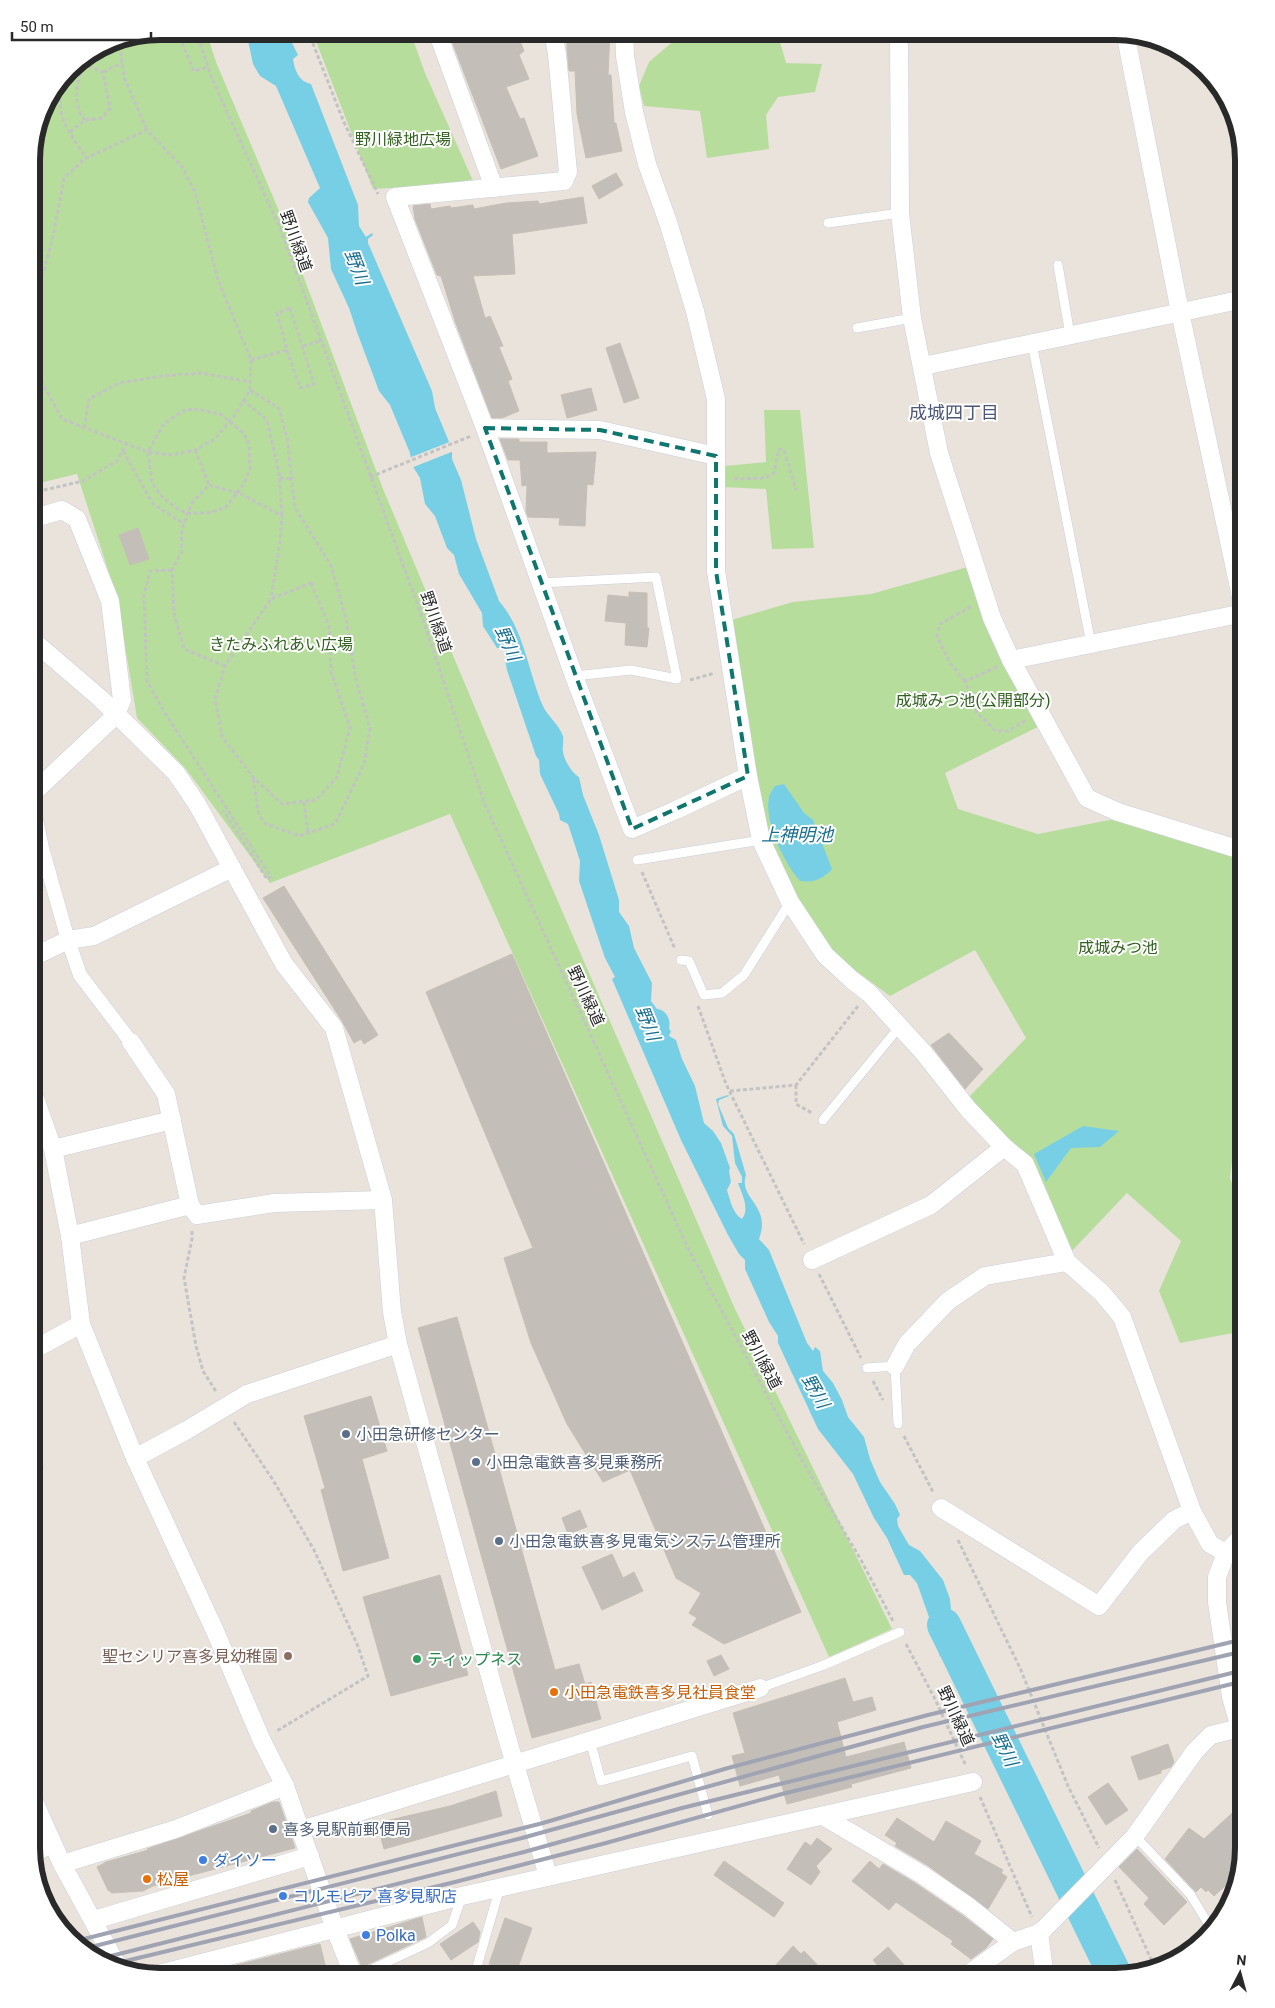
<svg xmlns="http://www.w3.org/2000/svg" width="1275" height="2008" viewBox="0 0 1275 2008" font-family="Roboto,'Noto Sans JP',sans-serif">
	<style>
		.green { fill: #b7dd9d }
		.water { fill: #77cfe5 }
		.pier { fill: #eae3dc }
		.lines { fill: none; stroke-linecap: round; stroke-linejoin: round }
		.river { stroke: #77cfe5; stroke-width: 34 }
		.building { fill: #c3beb8; stroke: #c5bfb6 }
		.service-casing { stroke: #cbceda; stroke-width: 10 }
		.pedestrian-casing { stroke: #cbceda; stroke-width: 15 }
		.minor-casing { stroke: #cbceda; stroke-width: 19 }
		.path { stroke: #c3c3c3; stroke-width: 3; stroke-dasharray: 4 2.5; stroke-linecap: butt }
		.service { stroke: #fff; stroke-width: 9 }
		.pedestrian { stroke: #fff; stroke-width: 14 }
		.minor { stroke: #fff; stroke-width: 18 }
		.rail { stroke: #9fa3b2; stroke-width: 4 }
		.marked { fill: none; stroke: #0f766e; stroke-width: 4; stroke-dasharray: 10 6; stroke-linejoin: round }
		.service-dot { fill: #5c6f8a; stroke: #fff; stroke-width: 2 }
		.education-dot { fill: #8d6e63; stroke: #fff; stroke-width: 2 }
		.leisure-dot { fill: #2e9e5b; stroke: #fff; stroke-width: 2 }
		.food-dot { fill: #e8710a; stroke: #fff; stroke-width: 2 }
		.shop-dot { fill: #3f7fe0; stroke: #fff; stroke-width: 2 }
		.labels { text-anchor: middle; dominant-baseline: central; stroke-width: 4; stroke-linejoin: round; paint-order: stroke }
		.park-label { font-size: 16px; fill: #31601f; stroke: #fff }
		.street-label { font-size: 16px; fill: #292929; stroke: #fff }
		.service-label { font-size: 16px; fill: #4e5e75; stroke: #fff; text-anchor: start }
		.education-label { font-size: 16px; fill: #785e54; stroke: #fff; text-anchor: end }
		.leisure-label { font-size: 16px; fill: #27864d; stroke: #fff; text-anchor: start }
		.food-label { font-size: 16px; fill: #c56008; stroke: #fff; text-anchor: start }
		.shop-label { font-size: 16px; fill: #366cbe; stroke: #fff; text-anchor: start }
		.water-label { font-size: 18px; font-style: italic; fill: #186e8f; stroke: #fff }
		.neighbourhood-label { font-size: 18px; fill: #4d5776; stroke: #fff }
		.rim { fill: none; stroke: #292929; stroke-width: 6 }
	</style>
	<rect width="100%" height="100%" fill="#eae3dc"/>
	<g class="green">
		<polygon points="160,31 206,31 216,62 279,211 383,489 510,791 735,1309 892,1629 829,1657 450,814 270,883 186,769 137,718 117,598 77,474 31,485 32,151 41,110 69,69 111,41"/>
		<polygon points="312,31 410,31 425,73 474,183 373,189"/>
		<polygon points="685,31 777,31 786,63 822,64 815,92 778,97 766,115 769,149 707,158 700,111 644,106 639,86 649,62"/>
		<polygon points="764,410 800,410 814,548 772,549 766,489 722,487 725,466 766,462"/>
		<polygon points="975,565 1046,723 945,773 958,809 1038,834 1130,816 1244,855 1244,1111 1236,1127 1230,1178 1244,1215 1244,1331 1180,1343 1159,1291 1181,1241 1127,1193 1070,1253 992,1125 969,1097 1026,1038 975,950 890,996 818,943 782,893 721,623 793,602 871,594"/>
		<polygon points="1244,1575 1244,1612 1232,1615 1232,1578"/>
	</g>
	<g class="water">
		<path d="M246,31H286L298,55L293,59C295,70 298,81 311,84L358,205L359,226L366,237L372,233L373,235L368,239V243L432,391L435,408L452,449V459L461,480L476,539L499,601C524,630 528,670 542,704C546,715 559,724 563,736C564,741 562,747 563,752C564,760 572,773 579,777L583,795L599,835L619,900V912L629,926L634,948L652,983L651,1001L657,1009C667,1010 671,1020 669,1029L671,1031L669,1036L676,1040L682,1059L695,1086L704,1123L713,1131L721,1143L730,1168L729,1171L731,1182L727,1190C730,1200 733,1214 742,1219C750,1209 742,1194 738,1183H742V1177L735,1163L732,1136L723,1126L716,1099L728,1095L729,1096L719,1100L718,1104L728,1128L734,1134L746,1175C738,1199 772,1205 759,1239L769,1250L807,1343L813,1351L815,1347L820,1351L823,1371L833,1383L842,1400L848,1417L864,1437L870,1459L880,1482L895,1504L900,1515L897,1519L898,1526L909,1545L920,1551L943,1580L950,1599L953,1631L974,1665L959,1667L953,1648C945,1647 943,1650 940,1657L938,1649L929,1633L930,1620L917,1583L910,1575H904L887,1538L874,1518L853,1474L818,1429L778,1343V1336L769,1322L745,1269V1260L739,1254L728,1235L681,1140L612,979L615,977L605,958L579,881L580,861L568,824L560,820L559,814L540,774L539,760L536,756L507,670L505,660L506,654L503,648H497L483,626L482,613L459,574L454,555L447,548L435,516L425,504L420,478L412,465L410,453L390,405L379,391L357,332L349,308L331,269L328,238L308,202L309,198L320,188L276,86L260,76L253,64Z"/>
		<path d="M784,784L804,813L813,820L832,869C823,879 814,883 800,881C784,863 764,822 769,797C770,793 773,789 775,786Z"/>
		<polygon points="1083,1126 1119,1131 1100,1147 1071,1148 1046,1182 1034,1154"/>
	</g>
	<polygon class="pier" points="452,441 454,451 411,468 410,467 409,458"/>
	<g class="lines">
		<polyline class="river" points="944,1625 1116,1977"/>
	</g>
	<g class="building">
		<polygon points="448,31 516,31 524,51 519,55 529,79 506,87 520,119 524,118 538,156 501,169"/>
		<polygon points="567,31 610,31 608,75 611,75 614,123 616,123 622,151 586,158 577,114 575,71 569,71 567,48"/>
		<polygon points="616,173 623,185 599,199 592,186"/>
		<polygon points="583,197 587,223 512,234 515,274 473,276 485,318 490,316 503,346 499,347 512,379 508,381 519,411 502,418 492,418 455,321 441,276 437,275 415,219 413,206 430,204 431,209 450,206 451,208 473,205 474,209 506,203 538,201 539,204"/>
		<polygon points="620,343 639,398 624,403 606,348"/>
		<polygon points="591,388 597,410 567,418 561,395"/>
		<polygon points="500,439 519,439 519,442 547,442 547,453 596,452 593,485 587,484 585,526 559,525 560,518 528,517 526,511 527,485 522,486 520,460 508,460"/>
		<polygon points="138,528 149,559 130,565 119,535"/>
		<polygon points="629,592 647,593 647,628 649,628 647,647 625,645 626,623 605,621 608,595 629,597"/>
		<polygon points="284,886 378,1035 364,1044 361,1039 354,1043 342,1021 263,898"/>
		<polygon points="512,954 801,1612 724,1644 692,1625 697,1618 689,1613 701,1593 676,1578 630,1470 603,1482 567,1424 531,1343 504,1258 533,1248 426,992"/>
		<polygon points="949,1033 983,1069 965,1089 931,1045"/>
		<polygon points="457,1317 555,1670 579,1664 585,1684 591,1682 601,1719 532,1738 418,1328"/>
		<polygon points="371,1396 387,1451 362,1459 389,1558 343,1571 321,1490 325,1488 304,1416"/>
		<polygon points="580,1510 587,1527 568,1534 562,1518"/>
		<polygon points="612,1554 623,1578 634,1572 643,1591 602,1610 582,1567"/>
		<polygon points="440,1575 468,1675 391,1696 363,1597"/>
		<polygon points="721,1655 729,1669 714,1676 707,1661"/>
		<polygon points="845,1678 853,1702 872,1697 876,1710 837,1722 846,1757 904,1742 911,1768 851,1784 852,1787 787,1804 779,1775 740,1786 732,1756 745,1753 733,1713"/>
		<polygon points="1168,1744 1174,1762 1171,1767 1161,1770 1161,1773 1139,1780 1131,1757"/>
		<polygon points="1108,1783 1128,1810 1106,1825 1088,1797"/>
		<polygon points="496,1791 502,1816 384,1849 377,1823 450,1806"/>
		<polygon points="273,1802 279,1802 295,1848 177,1879 153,1886 143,1891 112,1893 108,1890 97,1867 106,1862 148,1850 147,1849 251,1813 251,1811"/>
		<polygon points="1244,1802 1244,1849 1237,1875 1214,1896 1208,1890 1206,1892 1201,1887 1196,1892 1165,1859 1189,1828 1204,1839"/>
		<polygon points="897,1818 934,1842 946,1821 981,1841 974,1854 1003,1870 1001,1873 1007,1877 988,1909 927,1865 895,1846 897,1843 885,1835"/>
		<polygon points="817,1838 832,1849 816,1866 820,1872 811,1885 787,1869 805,1842 811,1846"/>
		<polygon points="1137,1849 1187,1902 1164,1925 1144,1904 1149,1898 1119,1867"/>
		<polygon points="724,1861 784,1903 774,1917 714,1875"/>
		<polygon points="870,1861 879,1869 883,1864 915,1883 962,1915 993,1939 986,1948 971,1959 951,1944 953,1941 896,1902 889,1910 852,1881"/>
		<polygon points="422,1917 426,1937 362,1967 350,1939"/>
		<polygon points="505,1918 532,1928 516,1973 489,1964"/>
		<polygon points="473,1922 480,1932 478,1942 451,1960 440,1944"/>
		<polygon points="320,1944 328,1977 201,1976 201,1974"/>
		<polygon points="793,1946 801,1954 804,1951 829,1977 785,1977 775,1966"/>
		<polygon points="888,1947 915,1977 888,1977 873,1960"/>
	</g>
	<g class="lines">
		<g class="service-casing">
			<g id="service">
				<polyline points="828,223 900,213"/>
				<polyline points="1058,265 1070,335"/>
				<polyline points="857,328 912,318"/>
				<polyline points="1032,343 1091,644"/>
				<polyline points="541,583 656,577 677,679 631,670 574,676"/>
				<polyline points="637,860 761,840"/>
				<polyline points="681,960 689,961 704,995 722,993 744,975 790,902"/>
				<polyline points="823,1120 900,1026"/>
				<polyline points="867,1368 895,1366 898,1424"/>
				<polyline points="760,1688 824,1665 900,1632"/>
				<polyline points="590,1740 601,1781 692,1756 708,1815"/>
				<polyline points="1135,1836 1190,1894 1211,1928"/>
				<polyline points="355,1977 428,1943 452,1925 462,1896"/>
				<polyline points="474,1977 500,1887"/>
			</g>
		</g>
		<g class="pedestrian-casing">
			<polyline id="pedestrian" points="31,796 42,848 68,940 80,975 131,1042"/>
		</g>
		<g class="minor-casing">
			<g id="minor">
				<polyline points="437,31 494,188"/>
				<polyline points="553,31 557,54 568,172 564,181 395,197 485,428 574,676 632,829 676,810 748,776"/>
				<polyline points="624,31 625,56 634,112 647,164 668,222 695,311 716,399 716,571 748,776 761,840 790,902 825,955 852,980 869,993 923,1052 968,1109 1004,1147 1025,1164 1067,1262 1102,1293 1122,1317 1192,1511 1210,1544 1226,1553"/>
				<polyline points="899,31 900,213 912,318 939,453 992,618 1011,660 1087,798 1118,812 1244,851"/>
				<polyline points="1125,32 1180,312 1244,611"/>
				<polyline points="923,366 1244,299"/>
				<polyline points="485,428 600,430 716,456"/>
				<polyline points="31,639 101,699 176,773 197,804 284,964 334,1028 383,1200 392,1312 398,1344 508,1741 548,1876"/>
				<polyline points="1011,660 1244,613"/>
				<polyline points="31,795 116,715 122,700 110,601 77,519 62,510 31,519"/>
				<polyline points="31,958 68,940 94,936 232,868"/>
				<polyline points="131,1042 166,1094 190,1205 197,1215 274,1203 383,1200"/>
				<polyline points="31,1087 53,1149 70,1236 81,1324 135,1458 215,1631 262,1741 285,1786 335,1929 354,1977"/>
				<polyline points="53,1149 172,1120"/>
				<polyline points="70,1236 190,1205"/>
				<polyline points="812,1260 931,1205 1004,1147"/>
				<polyline points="31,1351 81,1324"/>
				<polyline points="895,1366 907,1344 948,1301 985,1276 1067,1262"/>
				<polyline points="135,1458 187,1430 247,1394 398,1344"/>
				<polyline points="31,1468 34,1467"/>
				<polyline points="941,1508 1099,1606 1140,1553 1174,1520 1192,1511"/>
				<polyline points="1240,1728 1231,1697 1217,1602 1217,1577 1226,1553 1244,1534"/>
				<polyline points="31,1795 62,1864 117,1965"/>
				<polyline points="823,1816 921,1874 968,1906 1013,1942"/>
				<polyline points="301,1830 760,1688"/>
				<polyline points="33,1854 52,1843"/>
				<polyline points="62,1864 176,1829 285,1786"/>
				<polyline points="94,1920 310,1856"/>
				<polyline points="1039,1933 1045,1977"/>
				<polyline points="151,1976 462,1896 973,1782"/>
				<polyline points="964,1977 1013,1942 1039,1933 1045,1928 1135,1836 1195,1751 1211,1735 1244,1727"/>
			</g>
		</g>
		<g class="path">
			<polyline points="177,31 194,71 208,67"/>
			<polyline points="196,31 212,79 280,228 420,611 484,802 688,1248 803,1462 861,1560 893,1621"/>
			<polyline points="308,31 343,120 378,194"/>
			<polyline points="119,39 124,77 147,130"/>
			<polyline points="70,68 81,72"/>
			<polyline points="103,72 122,63"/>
			<path d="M62,79C55,117 66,126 86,158"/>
			<path d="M70,132L85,120L102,118L110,108L103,72L83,64C77,84 71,103 85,120"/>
			<polygon points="290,308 314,384 300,388 287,350 277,313"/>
			<polyline points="303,346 320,341"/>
			<polyline points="31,357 34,368 62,419 148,452 172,455 195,450 215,439 234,416 250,390 251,360 218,280 195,192 182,167 147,130 86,158 64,178 53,236 43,275 31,291"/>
			<polyline points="251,360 287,350"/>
			<polyline points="31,387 43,385"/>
			<polyline points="250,390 279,408 287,438 295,508 331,565 346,619 355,675 370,728 364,764 335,824 299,836 264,823 259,815 253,777"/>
			<polyline points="243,400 267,420 279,473 282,515"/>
			<polygon points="194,409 212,412 222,415 244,434 249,444 250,469 244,484 225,508 208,513 188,513 179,510 161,496 152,483 148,452 156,437 163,425 172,418 183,411"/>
			<polyline points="84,428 89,399 119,383 163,376 202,373 249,382"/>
			<polyline points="195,450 209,485"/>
			<polyline points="123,451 153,504 184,524"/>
			<polyline points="370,477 471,436"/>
			<polyline points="280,478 292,479"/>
			<polyline points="734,479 765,478 774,473 779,449 784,450 796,490"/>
			<polyline points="31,493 83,481 117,461 126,444"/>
			<polyline points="172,570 150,571 144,595 147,681 165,713 271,877 267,879 223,810"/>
			<polygon points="311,583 329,626 331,672 350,727 337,777 316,800 282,804 253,777 222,737 215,699 225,666 271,599"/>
			<polyline points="225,666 184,649 174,613 172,570 181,553 182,529 191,504 209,485 241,494 282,516 280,541 271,599"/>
			<polyline points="997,667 965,681 977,713 996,731 1008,731 1026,720"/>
			<polyline points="690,680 715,673"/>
			<polyline points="965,681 950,663 937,637 940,624 972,606"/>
			<polyline points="304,802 308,833"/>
			<polyline points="642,872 675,949"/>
			<polyline points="698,1006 726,1084 804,1244"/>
			<polyline points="796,1085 796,1104 812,1113"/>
			<polyline points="730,1091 796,1085 858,1006"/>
			<polyline points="192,1231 192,1239 184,1278 196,1346 203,1371 217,1393"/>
			<polyline points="819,1274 861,1358"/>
			<polyline points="873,1381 883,1400"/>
			<polyline points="234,1422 273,1480 314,1550 357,1644 368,1676 275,1732"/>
			<polyline points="904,1436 933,1492"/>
			<polyline points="958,1540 1020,1668 1068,1786 1099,1848"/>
			<polyline points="906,1644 934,1697 966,1766"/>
			<polyline points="980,1797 1032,1917"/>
			<polyline points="1115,1880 1155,1968"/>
		</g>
		<use href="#service" class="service"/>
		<use href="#pedestrian" class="pedestrian"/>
		<use href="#minor" class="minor"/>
		<g class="rail">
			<polyline points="76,1941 543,1823 728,1768 928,1715 1244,1639"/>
			<polyline points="83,1949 522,1838 923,1727 1244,1651"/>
			<polyline points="99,1959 524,1852 682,1808 1244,1670"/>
			<polyline points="113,1964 455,1882 606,1843 782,1794 1244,1681"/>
		</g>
	</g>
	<path class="marked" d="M485,428L600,430L716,456V571L748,776L632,829Z"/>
	<g class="service-dot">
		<circle cx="346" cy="1434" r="5"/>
		<circle cx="476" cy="1462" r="5"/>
		<circle cx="499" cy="1541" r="5"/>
		<circle cx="273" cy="1829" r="5"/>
	</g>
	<circle class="education-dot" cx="288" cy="1656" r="5"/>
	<circle class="leisure-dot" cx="417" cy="1659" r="5"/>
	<g class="food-dot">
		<circle cx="554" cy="1692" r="5"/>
		<circle cx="147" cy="1879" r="5"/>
	</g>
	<g class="shop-dot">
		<circle cx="203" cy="1860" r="5"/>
		<circle cx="283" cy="1896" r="5"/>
		<circle cx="366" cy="1935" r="5"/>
	</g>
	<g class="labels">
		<g class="park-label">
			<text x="403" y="139">野川緑地広場</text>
			<text x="281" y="644">きたみふれあい広場</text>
			<text x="973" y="700">成城みつ池(公開部分)</text>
			<text x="1118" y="947">成城みつ池</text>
		</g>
		<g class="street-label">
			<text transform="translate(296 241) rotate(70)">野川緑道</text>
			<text transform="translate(436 622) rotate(71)">野川緑道</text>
			<text transform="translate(586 996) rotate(65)">野川緑道</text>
			<text transform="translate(762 1360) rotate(62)">野川緑道</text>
			<text transform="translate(956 1716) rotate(65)">野川緑道</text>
		</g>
		<g class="service-label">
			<text x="356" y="1434">小田急研修センター</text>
			<text x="486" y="1462">小田急電鉄喜多見乗務所</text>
			<text x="509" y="1541">小田急電鉄喜多見電気システム管理所</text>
			<text x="283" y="1829">喜多見駅前郵便局</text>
		</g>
		<g class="education-label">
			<text x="278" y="1656">聖セシリア喜多見幼稚園</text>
		</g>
		<g class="leisure-label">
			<text x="427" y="1659">ティップネス</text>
		</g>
		<g class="food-label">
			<text x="564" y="1692">小田急電鉄喜多見社員食堂</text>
			<text x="157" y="1879">松屋</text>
		</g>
		<g class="shop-label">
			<text x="213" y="1860">ダイソー</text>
			<text x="293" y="1896">コルモピア 喜多見駅店</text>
			<text x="376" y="1935">Polka</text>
		</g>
		<g class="water-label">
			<text transform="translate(357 267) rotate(69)">野川</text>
			<text transform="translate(508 643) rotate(66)">野川</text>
			<text x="797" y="834">上神明池</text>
			<text transform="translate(648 1023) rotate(68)">野川</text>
			<text transform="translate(816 1391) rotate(60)">野川</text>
			<text transform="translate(1005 1749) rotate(64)">野川</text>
		</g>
		<g class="neighbourhood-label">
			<text x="954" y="412">成城四丁目</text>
		</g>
	</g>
	<path d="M0 0H1275V2008H0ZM160 40H1115A120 120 0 0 1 1235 160V1848A120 120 0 0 1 1115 1968H160A120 120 0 0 1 40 1848V160A120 120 0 0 1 160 40Z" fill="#fff" fill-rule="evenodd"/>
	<path class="rim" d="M160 40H1115A120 120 0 0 1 1235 160V1848A120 120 0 0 1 1115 1968H160A120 120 0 0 1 40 1848V160A120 120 0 0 1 160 40Z"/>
	<g transform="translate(1240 1973) rotate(6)" stroke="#ffffff" stroke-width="4" paint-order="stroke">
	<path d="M0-4L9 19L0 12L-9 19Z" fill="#292929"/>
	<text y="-8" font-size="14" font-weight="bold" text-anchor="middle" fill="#292929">N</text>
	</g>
	<path d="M12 32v8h139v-8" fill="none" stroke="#292929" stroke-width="2.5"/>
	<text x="20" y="32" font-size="15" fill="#292929" stroke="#ffffff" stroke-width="4" paint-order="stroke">50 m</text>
</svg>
